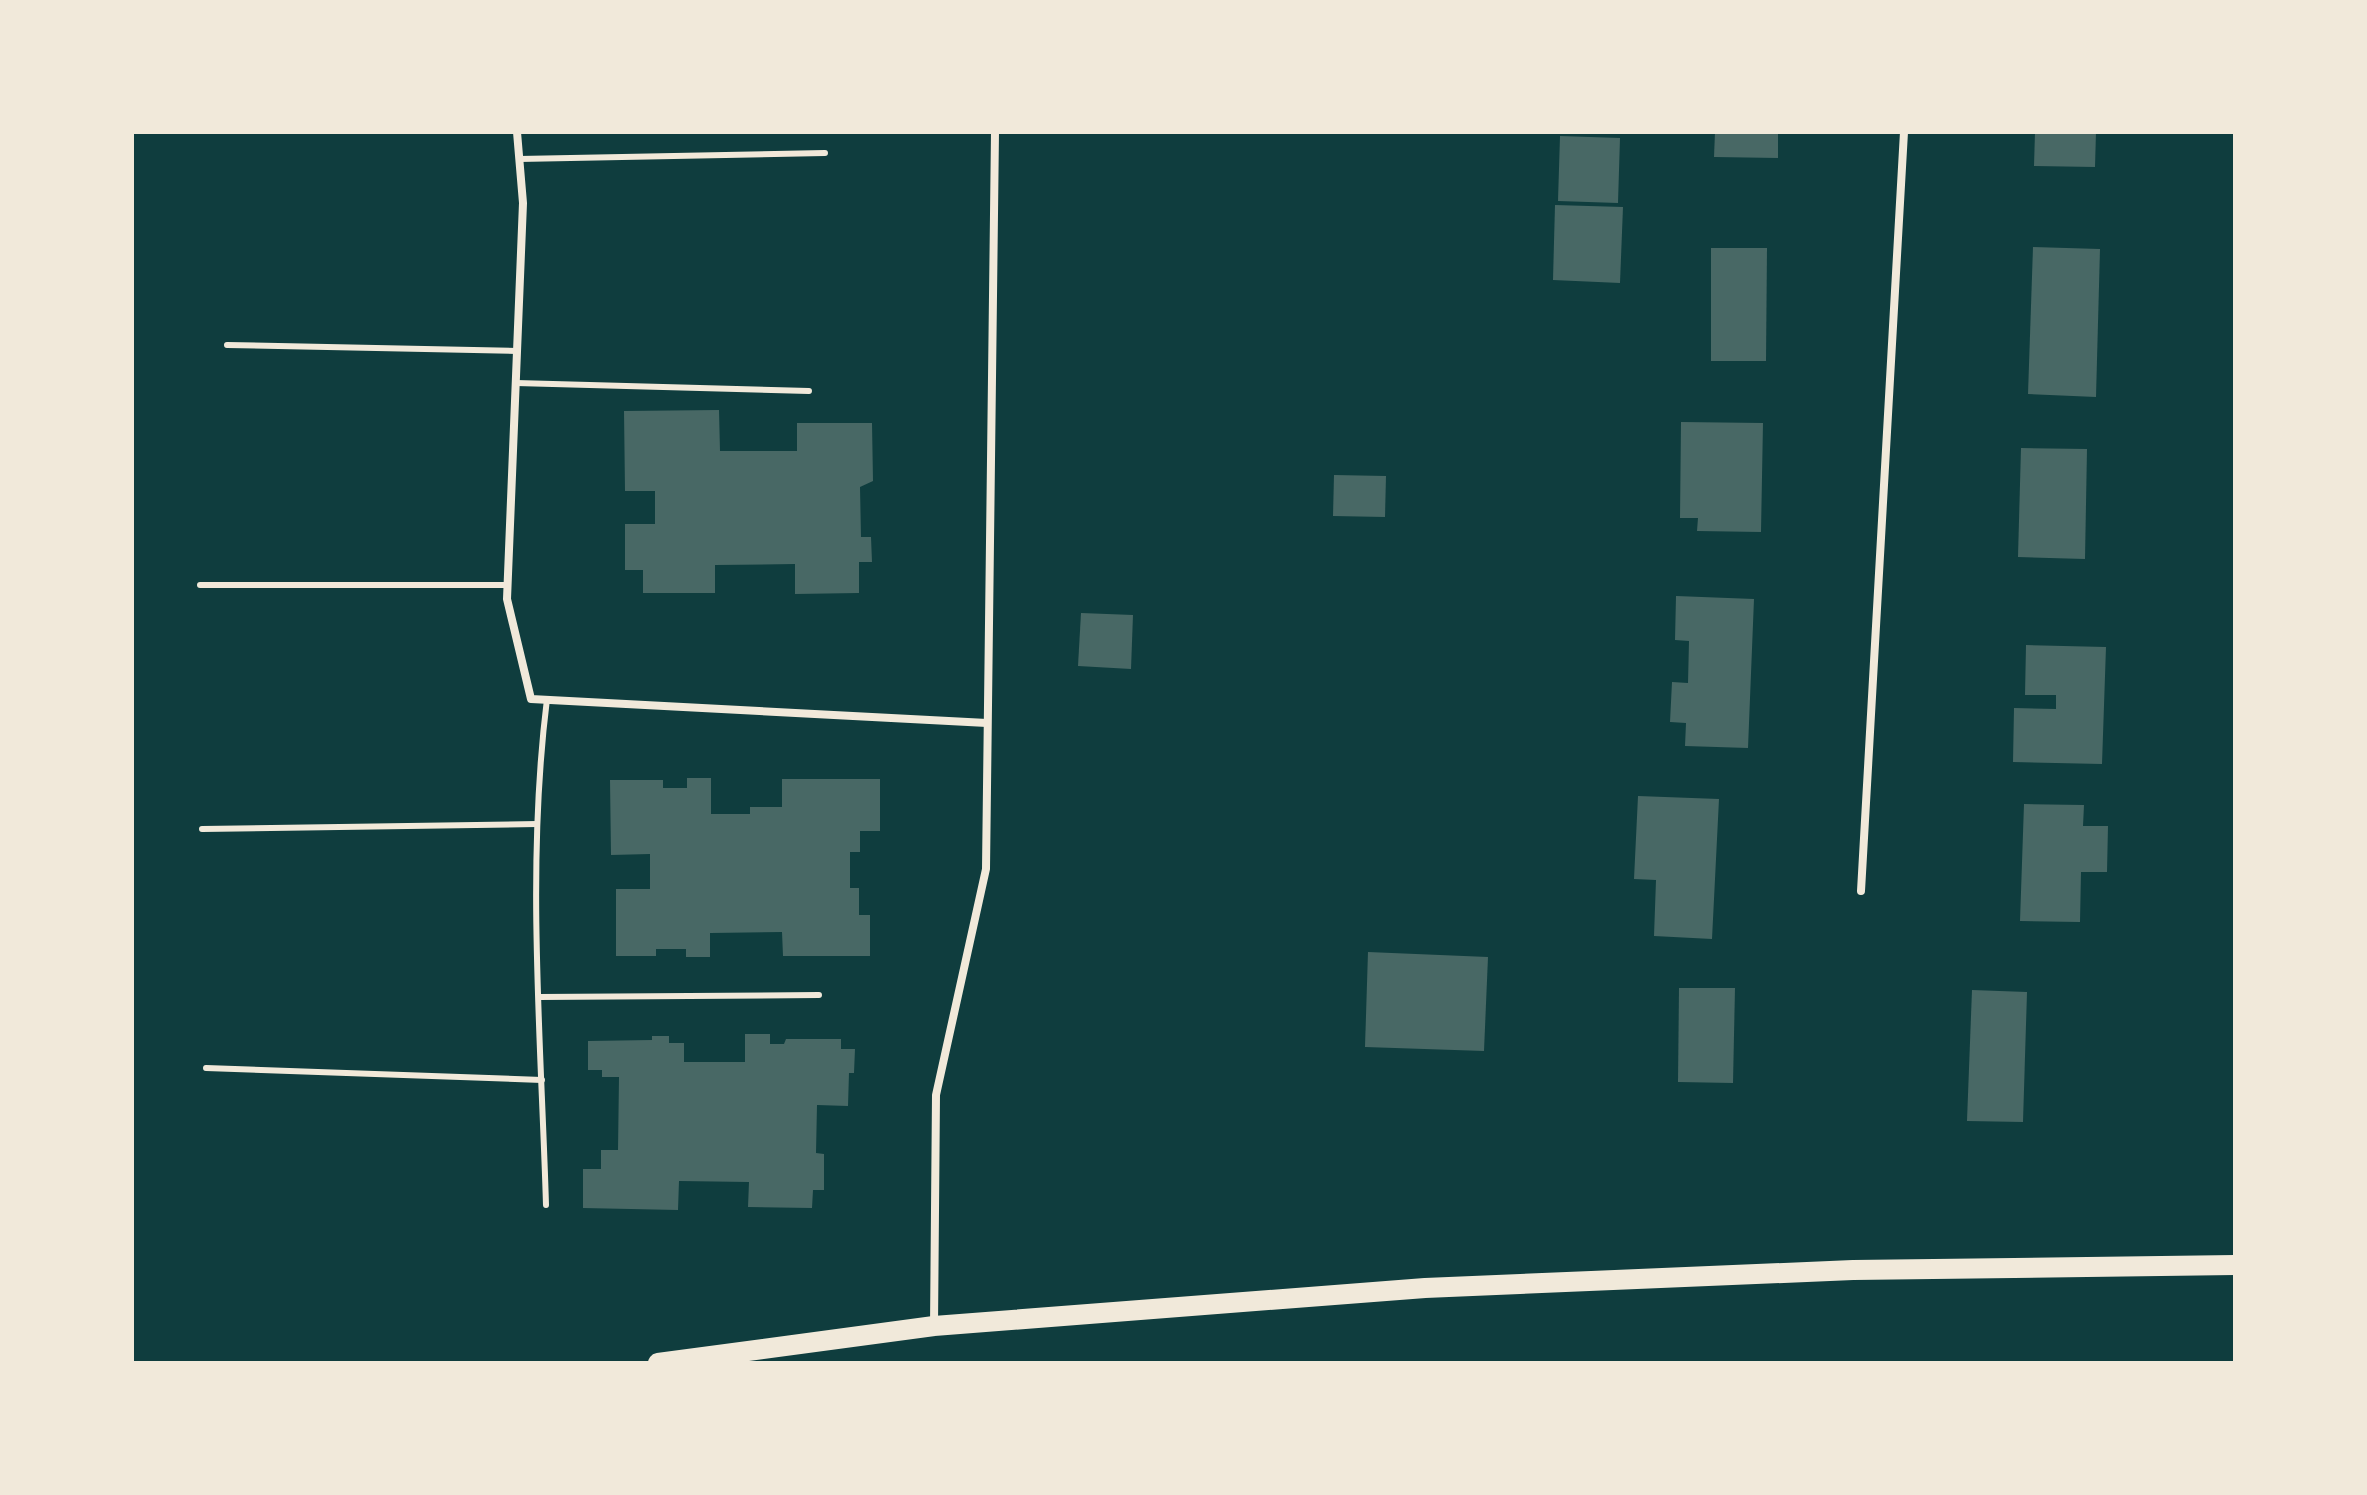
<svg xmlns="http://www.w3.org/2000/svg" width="2367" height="1495" viewBox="0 0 2367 1495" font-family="Raleway,sans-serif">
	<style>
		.building { fill: #486865 }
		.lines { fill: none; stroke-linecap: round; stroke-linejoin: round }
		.service { stroke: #f1e9da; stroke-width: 6 }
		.minor { stroke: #f1e9da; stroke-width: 8 }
		.primary { stroke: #f1e9da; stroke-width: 20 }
	</style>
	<rect width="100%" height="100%" fill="#0f3d3e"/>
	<g class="building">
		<polygon points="1715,132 1778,132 1778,158 1714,157"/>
		<polygon points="2035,132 2096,132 2095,167 2034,166"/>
		<polygon points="1560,136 1620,138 1618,203 1558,201"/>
		<polygon points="1555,205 1623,207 1620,283 1553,280"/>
		<polygon points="2033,247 2100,249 2096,397 2028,394"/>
		<polygon points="1711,248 1767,248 1766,361 1711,361"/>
		<polygon points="719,410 720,451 797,451 797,423 872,423 873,481 860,487 861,537 871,537 872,562 859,562 859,593 795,594 795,564 715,565 715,593 643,593 643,570 625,570 625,524 655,524 655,491 625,491 624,411"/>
		<polygon points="1681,422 1763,423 1761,532 1697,531 1698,518 1680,518"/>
		<polygon points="2021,448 2087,449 2085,559 2018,557"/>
		<polygon points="1334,475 1386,476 1385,517 1333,516"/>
		<polygon points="1676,596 1754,599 1748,748 1685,746 1686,723 1670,722 1672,682 1688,683 1689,641 1675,640"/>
		<polygon points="1081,613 1133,615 1131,669 1078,666"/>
		<polygon points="2026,645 2106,647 2102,764 2013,762 2014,708 2056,709 2056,695 2025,695"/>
		<polygon points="687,778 711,778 711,814 750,814 750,807 782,807 782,779 880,779 880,831 860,831 860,852 850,852 850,888 859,888 859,915 870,915 870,956 783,956 782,932 710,933 710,957 686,957 686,949 656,949 656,956 616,956 616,889 650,889 650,854 611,855 610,780 663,780 663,788 687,788"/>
		<polygon points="1638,796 1719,799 1712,939 1654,936 1656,880 1634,879"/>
		<polygon points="2024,804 2084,805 2083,826 2108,826 2107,872 2081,872 2080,922 2020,921"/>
		<polygon points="1368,952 1488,957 1484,1051 1365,1047"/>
		<polygon points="1679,988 1735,988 1733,1083 1678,1082"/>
		<polygon points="1972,990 2027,992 2023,1122 1967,1121"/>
		<polygon points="745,1034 770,1034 770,1044 784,1044 786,1039 841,1039 841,1049 855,1049 854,1073 849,1073 848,1106 817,1105 816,1153 824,1154 824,1190 813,1190 812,1208 748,1207 749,1182 679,1181 678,1210 583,1208 583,1169 601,1169 601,1150 618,1150 619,1077 602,1077 602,1070 588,1070 588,1041 652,1040 652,1036 669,1036 669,1043 684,1043 684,1062 745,1062"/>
	</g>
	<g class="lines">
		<g class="service">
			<polyline points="519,159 825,153"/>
			<polyline points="227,345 517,351"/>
			<polyline points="516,383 809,391"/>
			<polyline points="200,585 508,585"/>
			<polyline points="202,829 537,824"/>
			<polyline points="539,997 819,995"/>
			<polyline points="206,1068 542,1080"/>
			<path d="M546,1205C541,1037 526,867 547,699"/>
		</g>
		<g class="minor">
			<polyline points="517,132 523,203 507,599 531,699 987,723"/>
			<polyline points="1861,891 1904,132"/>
			<polyline points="934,1326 936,1095 986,869 995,132"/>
		</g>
		<polyline class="primary" points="658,1363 934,1326 1425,1288 1853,1270 2235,1265"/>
	</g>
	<rect width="2367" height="1495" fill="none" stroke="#f1e9da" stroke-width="268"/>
</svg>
